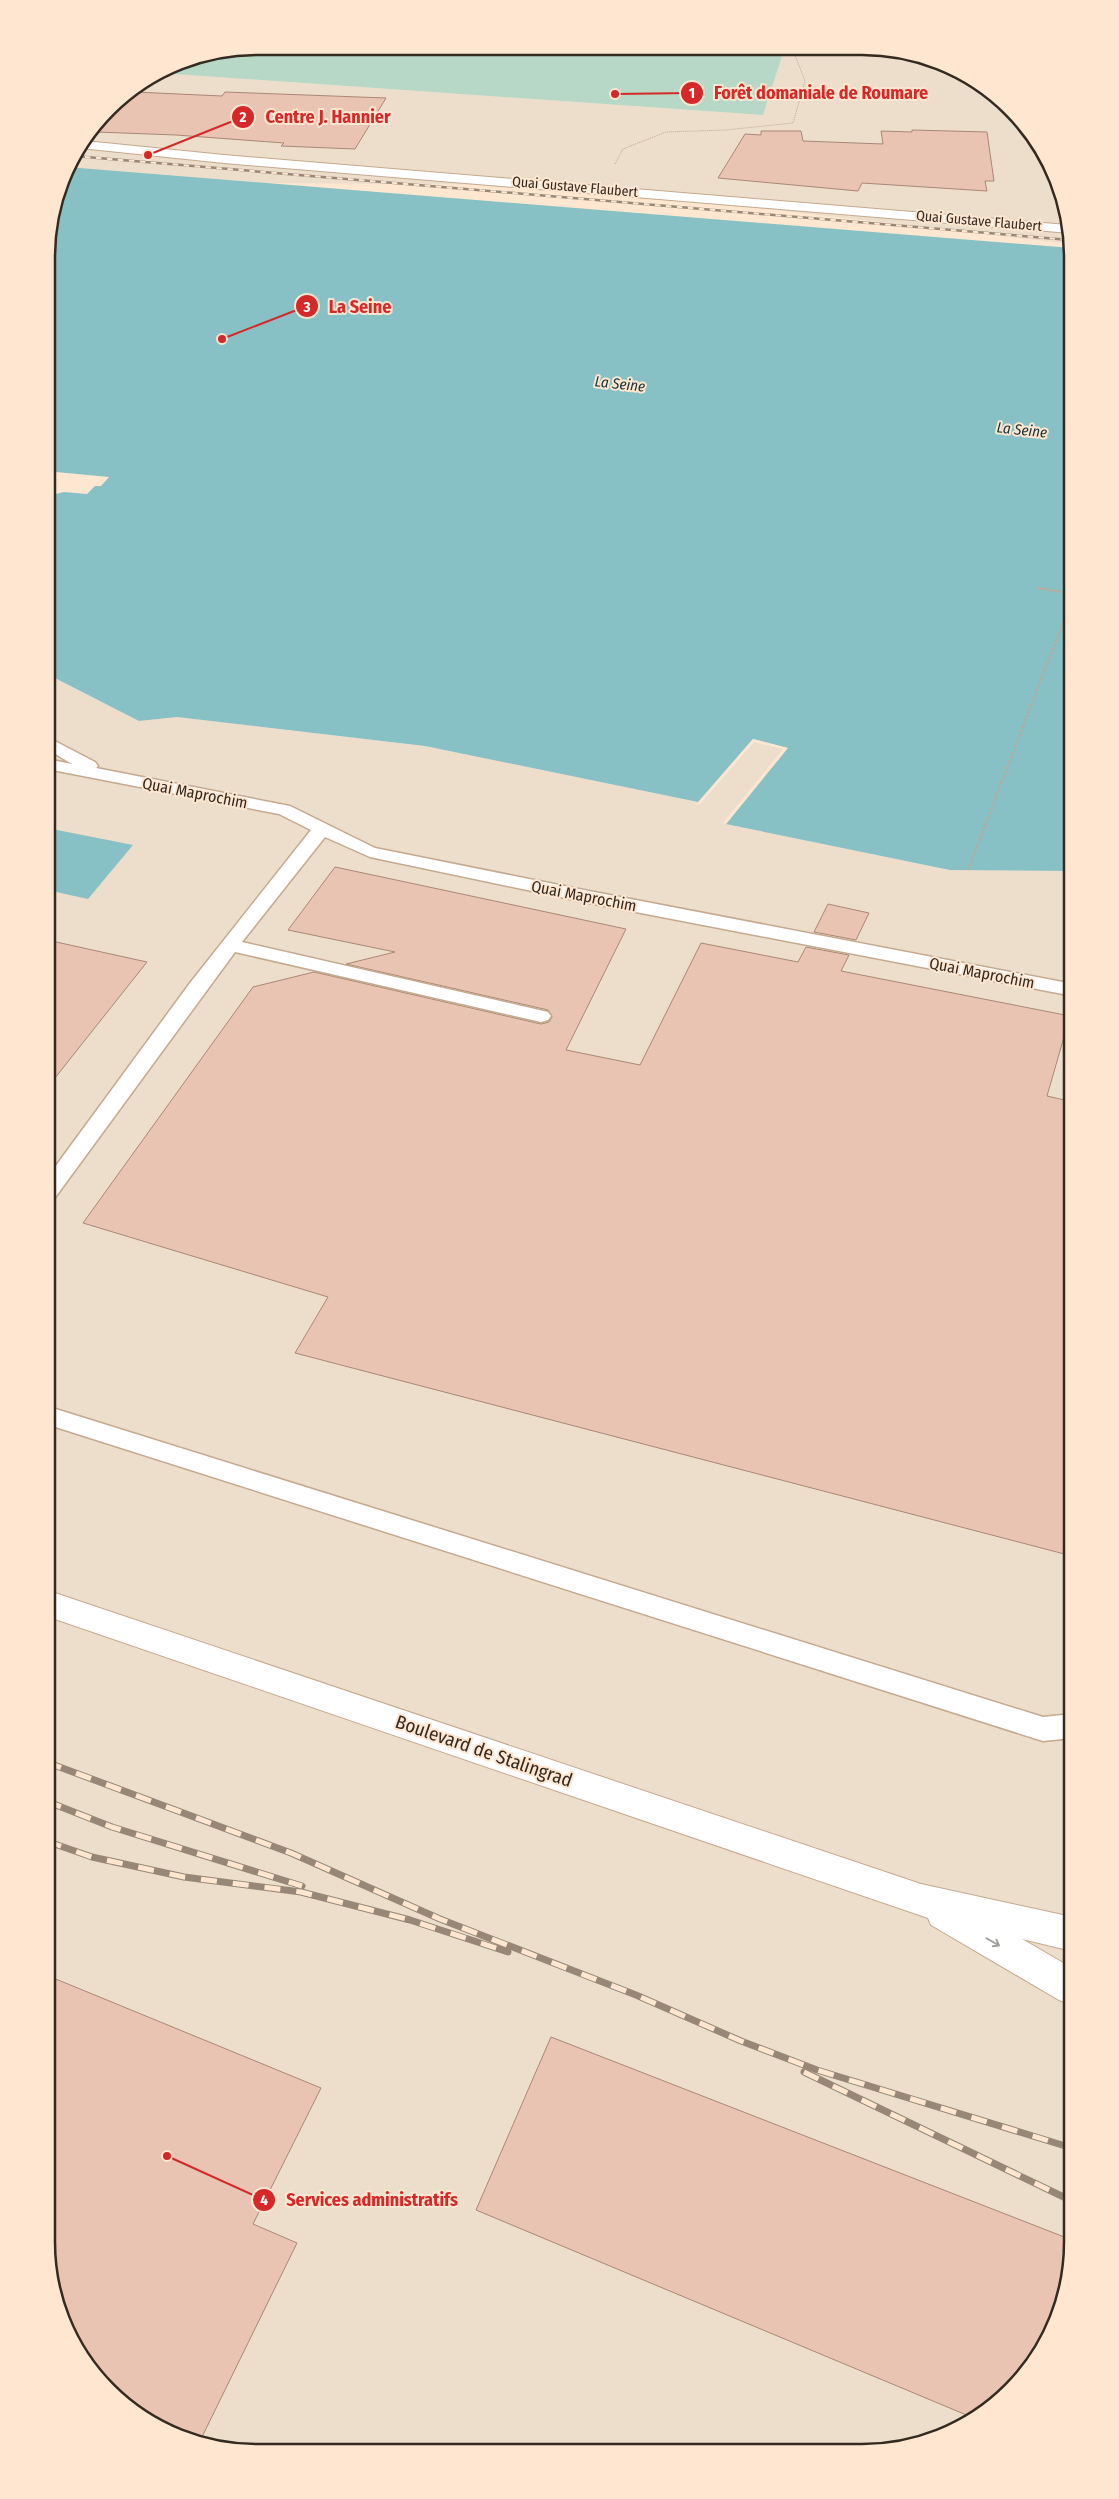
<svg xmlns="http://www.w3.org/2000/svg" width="1119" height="2499" viewBox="0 0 1119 2499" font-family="'Fira Sans Condensed',sans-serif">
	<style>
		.industrial { fill: #eddecb }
		.green { fill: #b7d8c6 }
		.water { fill: #87c1c5 }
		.pier { fill: #fee6d0 }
		.building { fill: #e9c4b2; stroke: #a98776 }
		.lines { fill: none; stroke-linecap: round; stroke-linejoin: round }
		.lane-casing { stroke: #c5a98f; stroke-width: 3 }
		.secondary-casing { stroke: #c5a98f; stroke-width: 2 }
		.path-far2 { stroke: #bca896; stroke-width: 1; stroke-dasharray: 1 1; stroke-linecap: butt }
		.path-far1 { stroke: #bca896; stroke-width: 2; stroke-dasharray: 1 1; stroke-linecap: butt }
		.path { stroke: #bca896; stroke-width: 2.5; stroke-dasharray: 2 2; stroke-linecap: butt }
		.lane { fill: #fff; fill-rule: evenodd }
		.secondary { fill: #fff; fill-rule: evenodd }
		.rail-far1-casing { stroke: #988777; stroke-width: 2.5 }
		.rail-casing { stroke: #988777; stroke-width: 7 }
		.rail-far1 { stroke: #fee6d0; stroke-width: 2; stroke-dasharray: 5.5; stroke-linecap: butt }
		.rail { stroke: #fee6d0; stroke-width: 5; stroke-dasharray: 16; stroke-linecap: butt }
		.oneway { stroke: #a49f9b }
		.labels { text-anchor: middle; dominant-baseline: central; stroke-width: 4; stroke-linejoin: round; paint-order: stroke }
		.far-street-label { font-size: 14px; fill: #352a20; stroke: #fee6d0 }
		.far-water-label { font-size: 15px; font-style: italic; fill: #163436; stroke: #fee6d0 }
		.street-label { font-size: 16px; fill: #352a20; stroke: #fee6d0 }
		.near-street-label { font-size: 19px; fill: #352a20; stroke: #fee6d0 }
		.rim { fill: none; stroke: #352a20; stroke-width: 2.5 }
		.leader { fill: none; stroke: #d62828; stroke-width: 2 }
		.callout-dot { fill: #d62828; stroke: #fee6d0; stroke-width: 2 }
		.mark-label { font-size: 15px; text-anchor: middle; font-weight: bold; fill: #fff }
		.callout-label { font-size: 18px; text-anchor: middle; font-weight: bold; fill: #d62828; stroke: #fee6d0; stroke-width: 4; stroke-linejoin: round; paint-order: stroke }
	</style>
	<rect width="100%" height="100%" fill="#fee6d0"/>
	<g class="industrial">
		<polygon points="784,50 903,50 956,68 1001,99 1044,151 1065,202 1071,244 558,185 238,183 67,167 118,99 159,73 763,115"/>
		<polygon points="47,674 139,721 177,717 425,746 698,802 753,739 788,748 726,823 1073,871 1072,2256 1057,2323 1021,2381 979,2417 917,2445 862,2453 216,2449 164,2431 118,2400 75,2348 54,2297 46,2242"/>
	</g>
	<polygon class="green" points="257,46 784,50 763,115 159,73 176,62"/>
	<g class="water">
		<polygon points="67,167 1072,248 1073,871 950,870 726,824 787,748 753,739 698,802 425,746 177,717 139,721 47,674 47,243"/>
		<polygon points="47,828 133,845 88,899 47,890"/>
	</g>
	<g class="pier">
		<polygon points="56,472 109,477 101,486 95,486 87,494 64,492 47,496 47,474 54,475"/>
		<polygon points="753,739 788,748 726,824 723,823 783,749 754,742 700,804 696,805"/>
	</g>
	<g class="building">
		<polygon points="135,92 222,96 225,92 386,98 355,149 281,146 284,143 176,135 96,132"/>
		<polygon points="912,130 987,132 994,181 985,181 987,191 862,183 858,191 718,178 745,134 761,135 761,131 801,131 803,141 883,144 881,131 912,132"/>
		<polygon points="335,867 626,929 566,1050 640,1065 701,943 798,962 806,947 849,955 841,971 1070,1016 1047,1096 1073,1102 1072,1556 295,1353 328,1297 83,1223 253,987 314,972 541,1024 549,1022 552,1017 548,1010 346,964 395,952 288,930"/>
		<polygon points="828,904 869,913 856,940 814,932"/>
		<polygon points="47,940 147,962 47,1088"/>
		<polygon points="46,1975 321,2088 253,2224 297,2243 199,2443 164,2431 118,2400 75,2348 54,2297 46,2242"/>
		<polygon points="551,2037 1072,2240 1072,2256 1057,2323 1021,2381 976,2419 476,2210"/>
	</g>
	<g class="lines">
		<g class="lane-casing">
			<g id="lane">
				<polygon points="47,737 95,762 98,766 96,768 290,806 375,848 589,891 1073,984 1073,996 589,903 370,857 325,837 242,942 548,1012 551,1016 548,1020 541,1022 235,952 54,1199 46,1201 47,1178 190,983 311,830 279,814 47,769 47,759 72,764 47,749"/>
				<polygon points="46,1406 1043,1717 1072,1714 1072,1738 1043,1741 46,1424"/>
			</g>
		</g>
		<g class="secondary-casing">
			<g id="secondary">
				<polygon points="85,141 224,155 1068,225 1070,233 224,163 80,148"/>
				<polygon points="46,1590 921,1884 1072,1917 1072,1951 1022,1939 1072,1968 1072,2005 1059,2000 931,1925 928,1918 46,1616"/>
			</g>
		</g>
		<g class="path-far2">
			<polyline points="615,164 623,149 666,132 726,130 793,123 805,81 793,50"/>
			<polyline points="64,177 72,170"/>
			<polyline points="63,181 87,183"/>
		</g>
		<g class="path-far1">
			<polyline points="1038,588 1073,594"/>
			<polyline points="1060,629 1073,595"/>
		</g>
		<polyline class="path" points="968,870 1061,628"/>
		<use href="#lane" class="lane"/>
		<use href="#secondary" class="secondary"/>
		<g class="rail-far1-casing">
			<polyline id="rail-far1" points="74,156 1070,240"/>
		</g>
		<g class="rail-casing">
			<g id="rail">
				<polyline points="46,1762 291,1853 440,1919 636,1995 741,2041 817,2070 1072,2148"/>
				<polyline points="46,1801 112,1827 302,1886"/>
				<polyline points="46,1841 92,1857 184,1877 301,1892 410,1920 508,1952"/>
				<polyline points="804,2072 1072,2201"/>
			</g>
		</g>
		<use href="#rail-far1" class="rail-far1"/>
		<use href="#rail" class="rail"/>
	</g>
	<defs><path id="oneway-shaft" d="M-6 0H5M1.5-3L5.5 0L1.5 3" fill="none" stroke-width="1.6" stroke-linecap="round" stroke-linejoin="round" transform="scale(1.25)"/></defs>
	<use class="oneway" href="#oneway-shaft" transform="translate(993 1942) rotate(30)"/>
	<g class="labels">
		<g class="far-street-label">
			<text transform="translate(575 187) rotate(5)">Quai Gustave Flaubert</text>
			<text transform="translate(979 221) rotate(5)">Quai Gustave Flaubert</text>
		</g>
		<g class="far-water-label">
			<text transform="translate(620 384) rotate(6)">La Seine</text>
			<text transform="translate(1022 430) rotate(6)">La Seine</text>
		</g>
		<g class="street-label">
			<text transform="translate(195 793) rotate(11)">Quai Maprochim</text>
			<text transform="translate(584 896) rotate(11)">Quai Maprochim</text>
			<text transform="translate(982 973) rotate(11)">Quai Maprochim</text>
		</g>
		<g class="near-street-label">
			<text transform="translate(484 1751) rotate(19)">Boulevard de Stalingrad</text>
		</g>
	</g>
	<path d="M0 0H1119V2499H0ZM257 55H862A202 202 0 0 1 1064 257V2242A202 202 0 0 1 862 2444H257A202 202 0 0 1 55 2242V257A202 202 0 0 1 257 55Z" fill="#fee6d0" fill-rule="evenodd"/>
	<path class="rim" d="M257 55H862A202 202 0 0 1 1064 257V2242A202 202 0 0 1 862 2444H257A202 202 0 0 1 55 2242V257A202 202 0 0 1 257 55Z"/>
	<path class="leader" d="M615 94L692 93M148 155L243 117M222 339L307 306M167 2156L264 2200"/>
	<g class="callout-dot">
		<circle cx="615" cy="94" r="5"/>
		<circle cx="148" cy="155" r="5"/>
		<circle cx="222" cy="339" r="5"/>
		<circle cx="167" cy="2156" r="5"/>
		<circle cx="692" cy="93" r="12"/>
		<circle cx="243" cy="117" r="12"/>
		<circle cx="307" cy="306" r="12"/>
		<circle cx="264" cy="2200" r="12"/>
	</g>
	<g class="mark-label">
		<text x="692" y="98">1</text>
		<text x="243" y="122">2</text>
		<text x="307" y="312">3</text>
		<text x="264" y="2205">4</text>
	</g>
	<g class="callout-label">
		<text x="821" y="99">Forêt domaniale de Roumare</text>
		<text x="328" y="123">Centre J. Hannier</text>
		<text x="360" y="313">La Seine</text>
		<text x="372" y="2206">Services administratifs</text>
	</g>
</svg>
